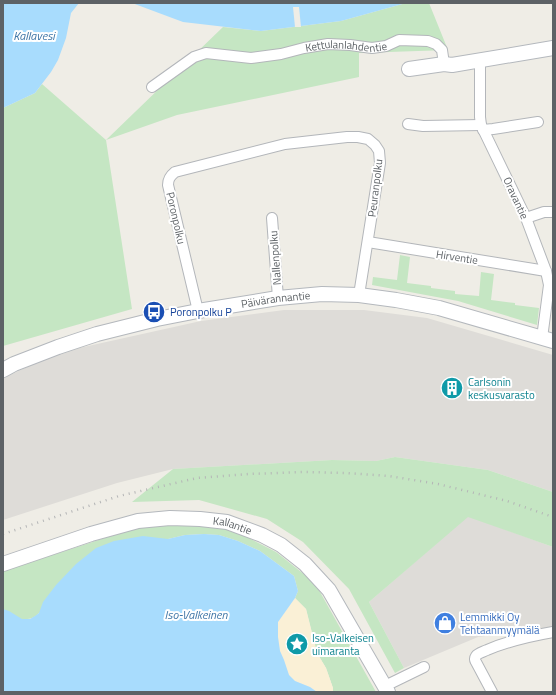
<svg xmlns="http://www.w3.org/2000/svg" width="556" height="695" viewBox="0 0 556 695" font-family="'Titillium Web',sans-serif">
	<style>
		.industrial { fill: #dedcd8 }
		.green { fill: #c5e6c3 }
		.sand { fill: #faf0d6 }
		.water { fill: #a8dcfd }
		.pier { fill: #efede6 }
		.lines { fill: none; stroke-linecap: round; stroke-linejoin: round }
		.street-casing { stroke: #b3b6ba; stroke-width: 12 }
		.secondary-casing { stroke: #b4b8bd; stroke-width: 16 }
		.street { stroke: #fff; stroke-width: 10 }
		.secondary { stroke: #fff; stroke-width: 14 }
		.rail { stroke: #b4b5b6; stroke-width: 2.5; stroke-dasharray: 1 5; stroke-linecap: butt }
		.labels { text-anchor: middle; dominant-baseline: central; stroke-width: 4; stroke-linejoin: round; paint-order: stroke }
		.street-label { font-size: 11px; fill: #5d6266; stroke: #fff }
		.transit-label { font-size: 11px; fill: #164399; stroke: #fff; text-anchor: start }
		.culture-label { font-size: 11px; fill: #0d838f; stroke: #fff; text-anchor: start }
		.shop-label { font-size: 11px; fill: #366cbe; stroke: #fff; text-anchor: start }
		.water-label { font-size: 12px; font-style: italic; fill: #4177a7; stroke: #fff }
	</style>
	<rect width="100%" height="100%" fill="#efede6"/>
	<g class="industrial">
		<polygon points="284,310 364,310 427,318 553,355 553,492 488,470 395,457 376,461 332,460 173,469 117,483 3,520 3,378 61,352 201,321"/>
		<polygon points="468,516 553,547 553,627 478,637 404,668 369,602"/>
	</g>
	<g class="green">
		<polygon points="406,3 429,3 448,50 359,53 359,77 177,115 106,140 132,309 3,346 3,108 35,93 42,84 106,140 223,27 261,31 341,21"/>
		<polygon points="400,255 410,257 407,283 431,286 431,288 455,291 455,294 479,296 481,272 494,274 491,300 515,303 515,305 539,308 537,325 458,301 372,285 373,277 397,280"/>
		<polygon points="395,457 488,470 553,492 553,547 468,517 369,602 404,668 395,673 349,589 303,542 267,519 199,500 132,502 173,469 332,460 376,461"/>
		<path d="M184,523L233,530L276,552L315,583L376,692H333V688L326,668L317,653L306,609L295,598L298,591L294,576L260,551L238,541L219,535L204,534L185,535L168,539L39,613C33,619 30,619 22,619L3,659V571L145,525Z"/>
	</g>
	<polygon class="sand" points="295,598 306,609 317,653 326,668 333,688 333,692 317,692 310,687 295,681 289,675 284,660 280,651 278,637 278,622"/>
	<g class="water">
		<polygon points="3,3 79,3 71,13 66,38 58,60 51,72 35,93 3,108"/>
		<polygon points="132,3 406,3 341,21 261,31 183,22"/>
		<polygon points="204,534 219,535 238,541 260,551 294,576 298,591 295,598 278,622 278,637 280,651 284,660 289,675 295,681 310,687 317,692 3,692 3,609 9,611 22,619 30,619 35,616 39,613 43,602 56,585 76,564 96,548 114,541 143,536 168,539 185,535"/>
	</g>
	<polygon class="pier" points="293,7 299,7 301,27 295,27"/>
	<g class="lines">
		<g class="street-casing">
			<g id="street">
				<polyline points="480,60 480,117 481,125 526,218 546,271 549,285 542,338"/>
				<path id="s1" d="M152,87L194,57L206,53L251,58L281,54L304,48L328,44L350,45L372,48L386,46L399,40L428,41L436,44L442,50L444,64"/>
				<polyline points="408,124 423,126 481,125"/>
				<polyline points="483,130 493,129 538,122"/>
				<polyline points="272,218 278,298"/>
				<polyline points="526,218 544,212 553,212"/>
				<polyline points="368,242 546,271"/>
				<path d="M198,311L168,185C168,179 170,176 175,172L285,144L347,137H358L368,139L375,145L379,151L380,163L359,295"/>
				<polyline points="385,686 424,667"/>
				<path d="M492,692L476,662C475,660 474,659 476,656C478,653 483,652 487,650C508,641 530,636 553,632"/>
			</g>
		</g>
		<g class="secondary-casing">
			<g id="secondary">
				<polyline points="409,69 444,64 452,65 553,48"/>
				<path id="s2" d="M3,370L14,364L58,347L97,334L157,319L198,311L278,298L322,294L359,295L396,300L439,308L553,341"/>
				<path id="s3" d="M3,564L91,534L138,521L170,518L200,519L227,522L262,535L281,545L305,564L329,590L388,692"/>
			</g>
		</g>
		<use href="#street" class="street"/>
		<use href="#secondary" class="secondary"/>
		<polyline class="rail" points="3,534 119,496 197,478 249,474 304,472 346,473 389,476 438,484 507,501 553,517"/>
	</g>
	<defs>
		<g id="bus-disc" transform="scale(1.15)"><circle r="9.5" fill="#1a4fb4" stroke="#fff"/><path d="M-5-6H5V4H4V6H2V4H-2V6H-4V4H-5ZM-3.5-4V0h7V-4ZM-3.5 1.2v1.5H-2V1.2ZM2 1.2v1.5H3.5V1.2Z" fill="#fff"/></g>
		<g id="building-disc" transform="scale(1.15)"><circle r="9.5" fill="#0f9aa8" stroke="#fff"/><path d="M-4-6H4V6H1V3H-1V6H-4ZM-2.5-4.3h1.7v1.8h-1.7ZM.8-4.3h1.7v1.8H.8ZM-2.5-1h1.7V.8h-1.7ZM.8-1h1.7V.8H.8Z" fill="#fff"/></g>
		<g id="shop-disc" transform="scale(1.15)"><circle r="9.5" fill="#3f7fe0" stroke="#fff"/><path d="M-5-2.5h2.3a2.7 3.5 0 0 1 5.4 0H5L5.5 6h-11ZM-1.5-2.5h3a1.5 2.3 0 0 0-3 0Z" fill="#fff"/></g>
		<g id="sight-disc" transform="scale(1.15)"><circle r="9.5" fill="#0f9aa8" stroke="#fff"/><path d="M0-6L1.8-2.2L6-1.7L2.9 1.2L3.7 5.4L0 3.3L-3.7 5.4L-2.9 1.2L-6-1.7L-1.8-2.2Z" fill="#fff"/></g>
	</defs>
	<g fill-rule="evenodd">
		<use href="#bus-disc" x="154" y="312"/>
		<use href="#building-disc" x="452" y="388"/>
		<use href="#shop-disc" x="445" y="623"/>
		<use href="#sight-disc" x="297" y="644"/>
	</g>
	<g class="labels">
		<g class="street-label">
			<text stroke="none"><textPath href="#s1" startOffset="206">Kettulanlahdentie</textPath></text>
			<text transform="translate(375 188) rotate(-83)">Peuranpolku</text>
			<text transform="translate(516 198) rotate(65)">Oravantie</text>
			<text transform="translate(176 218) rotate(77)">Poronpolku</text>
			<text transform="translate(457 257) rotate(9)">Hirventie</text>
			<text transform="translate(275 258) rotate(-94)">Nallenpolku</text>
			<text stroke="none"><textPath href="#s2" startOffset="283">Päivärannantie</textPath></text>
			<text stroke="none"><textPath href="#s3" startOffset="237">Kallantie</textPath></text>
		</g>
		<g class="transit-label">
			<text x="170" y="312">Poronpolku P</text>
		</g>
		<g class="culture-label">
			<text x="468" y="382">Carlsonin<tspan x="468" dy="13">keskusvarasto</tspan></text>
			<text x="312" y="638">Iso-Valkeisen<tspan x="312" dy="13">uimaranta</tspan></text>
		</g>
		<g class="shop-label">
			<text x="460" y="617">Lemmikki Oy<tspan x="460" dy="13">Tehtaanmyymälä</tspan></text>
		</g>
		<g class="water-label">
			<text x="34" y="35">Kallavesi</text>
			<text x="196" y="614">Iso-Valkeinen</text>
		</g>
	</g>
	<rect width="556" height="695" fill="none" stroke="#5d6266" stroke-width="8"/>
</svg>
